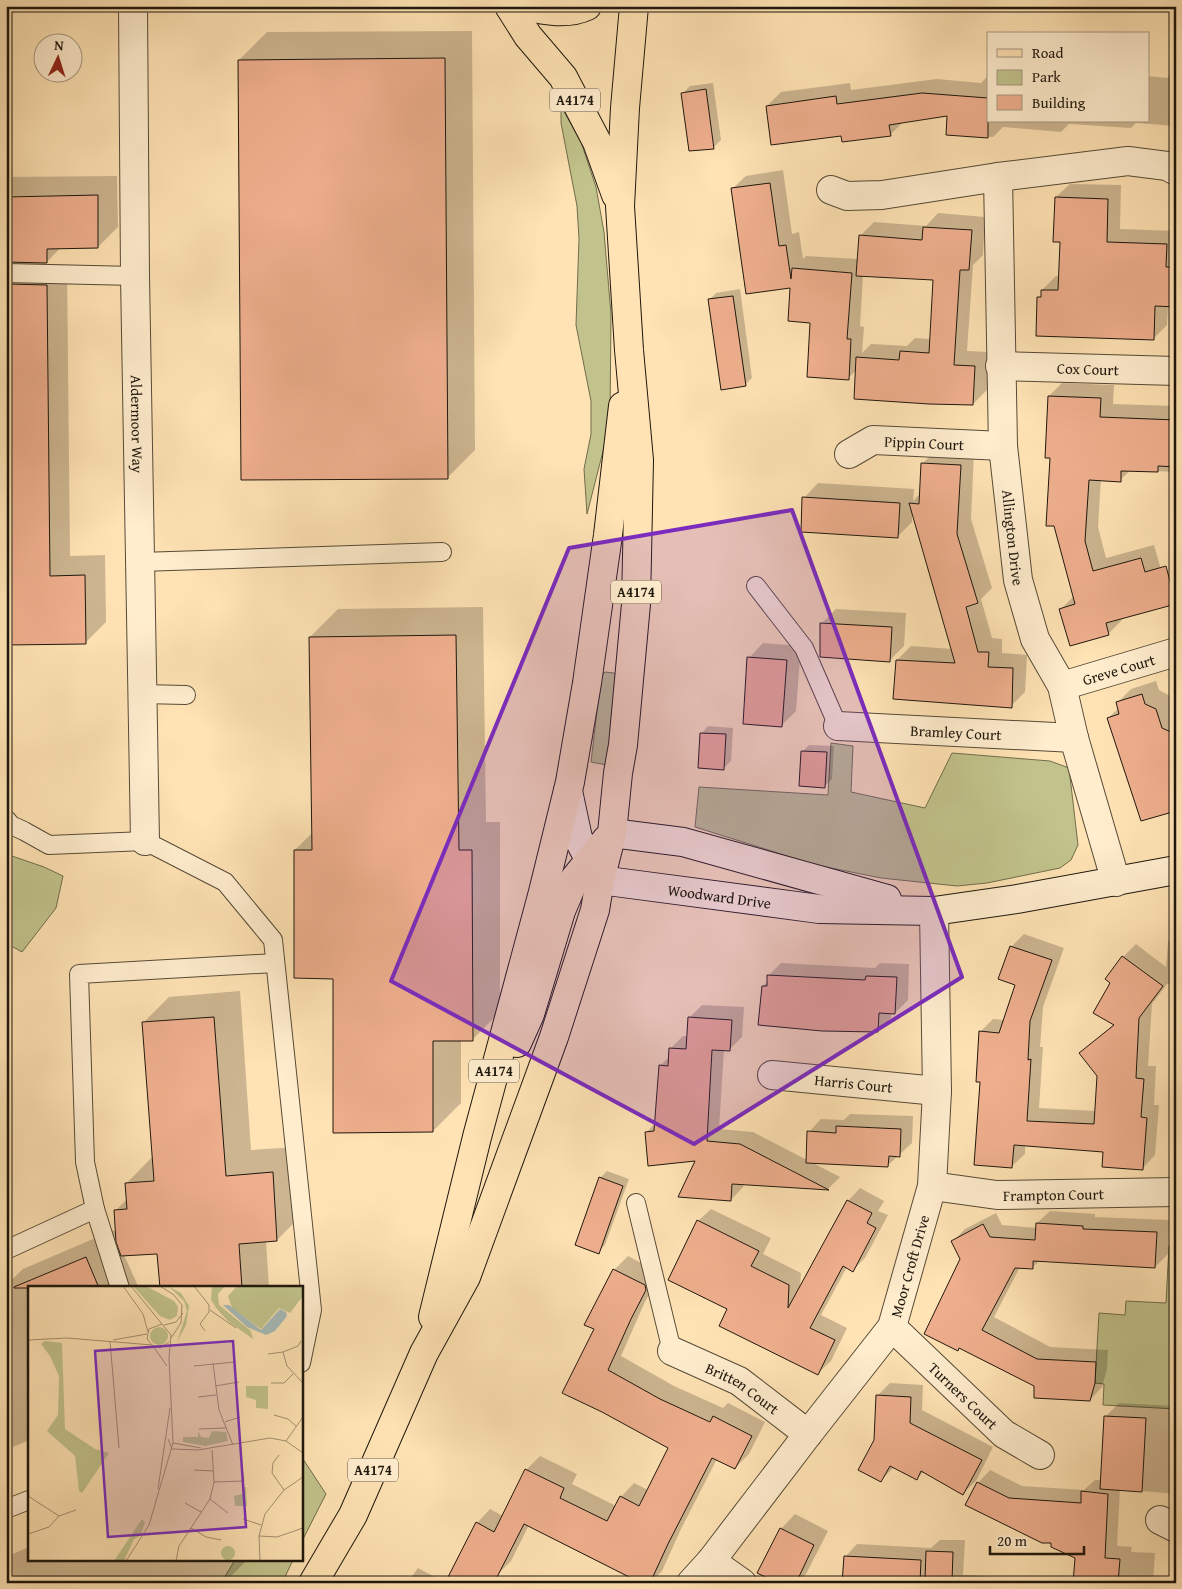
<svg xmlns="http://www.w3.org/2000/svg" width="1182" height="1589" viewBox="0 0 1182 1589" font-family="'Gentium Book Plus',serif">
	<style>
		.green { fill: #c2c38c; stroke: #706d4c }
		.shadow { fill: #0003; fill-rule: evenodd }
		.building { fill: #efaf8e; stroke: #1e170d }
		.lines { fill: none; stroke-linecap: round; stroke-linejoin: round }
		.lane-casing { stroke: #564a37; stroke-width: 20 }
		.street-casing { stroke: #564a37; stroke-width: 30 }
		.secondary-casing { stroke: #1e170d; stroke-width: 30 }
		.primary-casing { stroke: #1e170d; stroke-width: 30 }
		.lane { stroke: #ffedce; stroke-width: 18 }
		.street { stroke: #ffedce; stroke-width: 28 }
		.secondary { stroke: #ffedce; stroke-width: 28 }
		.primary { stroke: #ffe3b4; stroke-width: 28 }
		.marked { fill: #7b2cbf; fill-opacity: 0.2; stroke: #7b2cbf; stroke-width: 4; stroke-linejoin: round }
		.labels { text-anchor: middle; dominant-baseline: central; stroke-width: 4.5; stroke-linejoin: round; paint-order: stroke }
		.shield { fill: #ffedce; stroke: #625747; stroke-width: 1 }
		.shield-label { font-size: 14px; font-weight: bold; fill: #1e170d }
		.street-label { font-size: 15px; fill: #1e170d; stroke: #ffedce }
		.inset-road { fill: none; stroke: #a59171; stroke-width: 1 }
		.view { fill: #7b2cbf; fill-opacity: 0.15; stroke: #7b2cbf; stroke-width: 2.5 }
		.inset-edge { fill: none; stroke: #1e170d; stroke-width: 2.5 }
	</style>
	<rect width="100%" height="100%" fill="#ffe3b4"/>
	<filter id="stains"><feTurbulence type="fractalNoise" baseFrequency=".004" numOctaves="4"/><feColorMatrix values="0 0 0 0 .2 0 0 0 0 .09 0 0 0 0 .02 0 0 0 .5 -.17"/></filter>
	<radialGradient id="worn" r=".72"><stop offset=".6" stop-color="#630" stop-opacity="0"/><stop offset="1" stop-color="#630" stop-opacity=".3"/></radialGradient>
	<g class="green">
		<polygon points="561,106 581,142 596,187 604,232 611,314 610,424 587,514 584,469 591,434 591,401 576,325 579,239 577,206 561,123"/>
		<polygon points="605,672 614,673 617,676 607,765 591,762 601,677"/>
		<polygon points="831,743 853,746 851,792 925,808 952,753 1050,761 1069,768 1078,845 1071,860 1060,868 987,883 957,886 881,878 816,865 695,827 699,787 828,795"/>
		<polygon points="6,854 44,867 63,876 56,908 22,952 6,943"/>
		<polygon points="1169,1246 1176,1246 1176,1409 1103,1405 1104,1384 1095,1383 1099,1313 1125,1315 1126,1301 1166,1303"/>
		<polygon points="301,1456 326,1494 301,1543"/>
		<polygon points="235,1560 293,1560 282,1583 221,1583"/>
	</g>
	<g class="shadow">
		<polygon points="472,31 475,450 447,478 239,60 267,32"/>
		<polygon points="1172,73 1176,74 1176,126 1136,123 1131,128 1069,124 1061,132 1003,127 993,137 947,134 949,115 904,121 890,135 842,135 767,106 781,92 850,83 851,90 937,79 981,83 988,76 988,121 1148,121 1148,76 1167,78"/>
		<polygon points="713,83 721,140 714,147 683,93 690,86"/>
		<path d="M783,170L792,234L799,232L803,259L806,256L858,259L860,236L874,222L926,226L938,213L985,217L983,255L973,265L967,351L989,352L987,390L973,404L857,370L848,378L812,321L732,189L746,176ZM863,275L934,278L931,339L915,338L907,346L871,344L862,353L864,327L860,326Z"/>
		<polygon points="117,176 118,227 98,247 61,247 45,264 67,265 70,556 105,555 106,622 85,643 6,644 6,177"/>
		<polygon points="1070,184 1121,185 1120,229 1176,231 1176,306 1168,305 1167,325 1153,339 1039,298 1042,294 1042,290 1056,276 1060,277 1061,240 1056,197"/>
		<polygon points="740,289 752,378 745,385 709,300 716,293"/>
		<polygon points="1062,383 1114,385 1113,404 1176,406 1176,472 1131,470 1120,480 1101,479 1098,527 1106,558 1154,545 1168,595 1121,618 1122,620 1109,633 1061,609 1074,596 1051,457 1049,396"/>
		<polygon points="936,450 974,452 971,519 992,588 981,599 992,638 1002,639 1002,653 1027,655 1025,692 1011,706 897,660 911,646 952,649 912,513 912,522 897,537 804,498 818,483 914,489 913,501 920,494 922,464"/>
		<polygon points="483,607 486,822 500,822 500,1012 472,1040 461,1040 461,1103 433,1131 334,977 295,850 313,832 310,637 338,609"/>
		<polygon points="836,609 906,613 904,646 890,660 822,623"/>
		<polygon points="763,643 801,646 796,711 782,725 749,658"/>
		<polygon points="1156,681 1159,690 1170,696 1176,714 1176,809 1108,718 1119,708 1117,703 1131,689"/>
		<polygon points="708,726 733,728 731,761 724,768 701,734"/>
		<polygon points="809,745 834,746 832,779 825,786 802,752"/>
		<polygon points="1024,934 1064,948 1043,1007 1040,1047 1043,1047 1039,1108 1096,1111 1098,1076 1081,1053 1114,1024 1112,982 1107,979 1123,957 1136,944 1166,967 1168,942 1176,934 1176,984 1167,984 1152,1004 1148,1066 1156,1066 1154,1105 1159,1105 1155,1155 1143,1168 1104,1150 1025,1145 1025,1154 1012,1166 981,1081 980,1032 993,1019 1005,1020 1016,984 1011,947"/>
		<polygon points="781,963 875,968 880,963 909,964 908,1000 895,1013 891,1013 891,1018 878,1031 763,986 768,981 768,976"/>
		<polygon points="240,991 251,1150 298,1147 303,1214 277,1240 266,1241 269,1288 161,1288 158,1252 124,1255 139,1288 29,1288 29,1440 6,1450 6,1330 8,1329 6,1324 6,1285 23,1269 114,1230 117,1237 116,1210 128,1198 127,1183 153,1156 143,1023 169,997"/>
		<polygon points="702,1005 744,1007 742,1037 729,1050 724,1049 719,1129 753,1132 807,1160 809,1132 821,1119 844,1120 850,1114 913,1116 912,1143 887,1166 811,1162 840,1177 828,1189 744,1183 743,1187 731,1200 698,1159 646,1133 656,1122 660,1066 670,1056 670,1049 683,1036 688,1036 689,1018"/>
		<polygon points="607,1171 629,1179 605,1245 598,1252 600,1178"/>
		<polygon points="860,1188 884,1201 878,1211 888,1215 865,1258 853,1270 847,1267 821,1315 847,1328 831,1361 818,1373 729,1308 698,1221 711,1209 771,1238 763,1254 801,1273 800,1288 848,1201"/>
		<polygon points="1050,1211 1095,1214 1095,1217 1169,1220 1168,1254 1155,1267 1040,1260 1032,1268 1020,1267 994,1317 1050,1347 1108,1350 1107,1369 1102,1387 1090,1400 1036,1386 960,1347 962,1259 952,1242 965,1229 996,1213 1002,1225 1037,1228 1037,1223"/>
		<polygon points="628,1256 658,1272 659,1276 644,1304 621,1356 674,1386 723,1408 728,1403 765,1422 749,1454 735,1468 717,1459 681,1529 662,1571 650,1583 529,1525 511,1561 498,1574 477,1523 490,1509 503,1516 526,1470 540,1456 577,1474 572,1484 616,1506 621,1497 634,1483 648,1490 670,1447 602,1411 595,1329 614,1270"/>
		<polygon points="890,1383 923,1385 922,1410 993,1447 976,1481 963,1493 924,1471 917,1479 894,1467 881,1480 875,1440 877,1396"/>
		<polygon points="1119,1403 1173,1406 1172,1443 1176,1443 1176,1494 1120,1489 1117,1546 1132,1547 1131,1552 1155,1553 1153,1583 1075,1583 1076,1557 1052,1542 978,1483 990,1470 1022,1486 1084,1490 1095,1480 1102,1480 1106,1416"/>
		<polygon points="795,1514 828,1531 806,1574 797,1583 780,1583 781,1529"/>
		<polygon points="940,1540 965,1540 963,1575 1023,1578 1022,1583 844,1583 845,1557 857,1544 931,1548"/>
		<polygon points="29,1547 29,1560 247,1560 224,1583 6,1583 6,1552 8,1556"/>
		<polygon points="418,1568 439,1579 437,1583 407,1583"/>
	</g>
	<g class="building">
		<polygon points="445,58 448,479 241,480 238,60"/>
		<polygon points="706,89 714,149 689,151 681,93"/>
		<polygon points="922,93 988,98 988,138 946,135 947,116 889,125 891,136 842,142 841,136 771,145 766,106 836,96 837,104"/>
		<polygon points="770,183 779,246 786,245 791,279 792,268 852,273 847,339 851,339 849,380 807,377 810,323 788,321 790,288 746,294 731,188"/>
		<polygon points="98,195 98,248 47,249 47,263 6,262 6,197"/>
		<polygon points="1055,197 1108,199 1107,242 1167,244 1166,267 1176,267 1176,307 1155,306 1154,340 1036,336 1037,297 1041,297 1041,290 1058,290 1060,242 1053,242"/>
		<polygon points="923,227 972,230 969,270 960,270 954,365 975,366 973,405 929,404 854,399 856,357 899,360 900,351 929,353 933,280 856,276 859,235 922,240"/>
		<polygon points="6,284 47,285 50,576 85,575 86,644 6,645"/>
		<polygon points="733,296 746,386 721,390 708,299"/>
		<polygon points="1048,396 1101,398 1100,417 1176,420 1176,467 1158,466 1158,472 1121,471 1121,482 1089,480 1085,541 1093,571 1141,558 1145,572 1166,566 1176,604 1106,623 1109,635 1070,646 1059,609 1075,604 1054,526 1046,526 1050,458 1045,458"/>
		<polygon points="921,463 961,465 957,534 978,603 966,607 978,652 989,652 988,667 1013,668 1012,708 893,699 896,660 955,663 909,503 919,504"/>
		<polygon points="802,497 900,503 898,538 801,532"/>
		<polygon points="820,623 892,627 890,662 820,657"/>
		<polygon points="456,635 459,850 472,850 473,1041 433,1041 433,1132 333,1133 333,979 294,978 294,850 312,850 309,637"/>
		<polygon points="747,657 787,660 782,727 743,724"/>
		<polygon points="1142,694 1145,704 1156,709 1162,728 1171,732 1176,745 1176,811 1141,821 1107,718 1119,714 1116,702"/>
		<polygon points="700,733 726,734 724,770 698,768"/>
		<polygon points="801,751 827,752 825,788 799,786"/>
		<polygon points="1010,946 1052,960 1030,1021 1028,1060 1031,1059 1027,1121 1094,1124 1097,1076 1079,1053 1114,1025 1093,1013 1110,983 1105,979 1122,956 1163,986 1139,1018 1136,1078 1144,1079 1141,1117 1147,1118 1143,1170 1102,1167 1103,1152 1014,1145 1012,1168 974,1165 980,1082 976,1082 979,1031 999,1033 1015,985 998,979"/>
		<polygon points="767,975 865,980 866,976 897,977 895,1014 879,1013 878,1032 822,1031 758,1025 762,986 767,986"/>
		<polygon points="214,1017 226,1176 273,1172 277,1241 239,1244 242,1288 160,1288 157,1254 121,1256 116,1242 114,1210 127,1209 125,1183 154,1181 142,1022"/>
		<polygon points="688,1017 732,1020 730,1051 712,1050 707,1141 740,1144 829,1190 732,1184 731,1201 678,1197 695,1161 648,1166 645,1132 654,1131 659,1065 668,1066 669,1048 686,1049"/>
		<polygon points="836,1126 901,1129 900,1157 889,1156 888,1167 806,1163 807,1131 836,1133"/>
		<polygon points="599,1177 623,1186 599,1254 575,1245"/>
		<polygon points="847,1200 872,1213 867,1223 876,1228 853,1272 843,1266 810,1328 835,1340 818,1375 719,1326 727,1309 668,1280 697,1220 759,1251 751,1266 789,1285 788,1308"/>
		<polygon points="1036,1223 1083,1226 1083,1229 1157,1232 1155,1268 1033,1261 1033,1269 1015,1268 982,1330 1037,1359 1096,1362 1095,1383 1090,1401 1034,1398 1034,1386 959,1348 958,1351 924,1334 960,1259 951,1241 983,1224 990,1237 1035,1240"/>
		<polygon points="86,1257 99,1288 14,1288 14,1287"/>
		<polygon points="613,1269 645,1285 646,1290 631,1319 608,1370 660,1399 710,1422 713,1416 752,1436 735,1469 712,1458 668,1544 650,1583 641,1583 524,1524 494,1583 445,1583 476,1522 494,1532 525,1469 564,1488 560,1498 607,1521 620,1496 639,1506 668,1448 602,1412 562,1393 594,1329 584,1325"/>
		<polygon points="876,1395 911,1397 910,1423 982,1460 963,1495 921,1471 917,1480 890,1466 881,1482 858,1470 874,1440"/>
		<polygon points="1104,1416 1146,1418 1142,1492 1100,1489"/>
		<polygon points="977,1482 1009,1498 1081,1503 1081,1491 1108,1494 1105,1558 1120,1559 1118,1583 1073,1583 1075,1558 1051,1547 1051,1543 1042,1543 965,1505"/>
		<polygon points="780,1528 814,1545 796,1583 778,1583 757,1573"/>
		<polygon points="926,1551 953,1552 952,1581 925,1580"/>
		<polygon points="844,1556 921,1560 920,1583 842,1583"/>
	</g>
	<g class="lines">
		<g class="lane-casing">
			<g id="lane">
				<polyline points="6,273 135,276"/>
				<polyline points="140,562 442,552"/>
				<polyline points="756,586 804,648 838,726"/>
				<polyline points="142,694 186,695"/>
				<polyline points="6,819 11,825 24,831 49,845 145,841 225,882 273,940 312,1310 301,1363"/>
				<polyline points="636,1203 672,1351"/>
				<polyline points="6,1250 95,1209"/>
				<polyline points="120,1288 95,1209 85,1162 79,974 275,963"/>
				<polyline points="6,1509 29,1500"/>
			</g>
		</g>
		<g class="street-casing">
			<g id="street">
				<path id="s1" d="M133,6L135,276L145,841"/>
				<path id="s2" d="M998,177L1003,446L1018,580L1035,639L1062,686L1074,738L1116,882"/>
				<polyline points="831,190 847,196 882,195 998,177 1128,161 1167,166 1176,171"/>
				<path id="s3" d="M1000,366L1176,371"/>
				<path id="s4" d="M849,454L873,440L1003,446"/>
				<path id="s5" d="M1062,686L1176,652"/>
				<path id="s6" d="M838,726L1074,738"/>
				<path id="s7" d="M772,1075L937,1091"/>
				<path id="s8" d="M932,1186L997,1195L1176,1192"/>
				<path id="s9" d="M892,1327L1004,1434L1040,1455"/>
				<path id="s10" d="M672,1351L739,1381L808,1434"/>
				<polyline points="1160,1520 1176,1528"/>
				<polyline points="711,1561 742,1583"/>
				<path id="s11" d="M691,1583L711,1561L808,1434L892,1327L932,1186L937,1091L934,911"/>
			</g>
		</g>
		<g class="secondary-casing">
			<g id="secondary">
				<path id="s12" d="M568,791L578,838L600,880L819,909L934,911L1017,899L1176,870"/>
				<polyline points="612,833 683,842 887,899"/>
			</g>
		</g>
		<g class="primary-casing">
			<g id="primary">
				<polyline points="509,6 528,36 563,77 597,142 616,195"/>
				<path d="M526,6C545,11 568,15 587,6"/>
				<polyline points="517,1043 530,1014 561,911 575,878 606,840"/>
				<polyline points="433,1317 477,1137 542,896 570,782 587,683 608,535 623,406"/>
				<polyline points="313,1583 353,1515 424,1353 466,1277 554,1037 595,910 600,880 612,833 618,773 623,745 636,604 639,460 629,350 620,206 625,108 634,6"/>
			</g>
		</g>
		<use href="#lane" class="lane"/>
		<use href="#street" class="street"/>
		<use href="#secondary" class="secondary"/>
		<use href="#primary" class="primary"/>
	</g>
	<path class="marked" d="M792,510L962,977L694,1144L391,981L569,548Z"/>
	<g class="labels">
		<g class="shield">
			<rect x="550" y="88.5" width="50" height="23" rx="4"/>
			<rect x="611" y="580.5" width="50" height="23" rx="4"/>
			<rect x="469" y="1059.5" width="50" height="23" rx="4"/>
			<rect x="348" y="1458.5" width="50" height="23" rx="4"/>
		</g>
		<g class="shield-label">
			<text x="575" y="100">A4174</text>
			<text x="636" y="592">A4174</text>
			<text x="494" y="1071">A4174</text>
			<text x="373" y="1470">A4174</text>
		</g>
		<g class="street-label">
			<text stroke="none"><textPath href="#s3" startOffset="88">Cox Court</textPath></text>
			<text stroke="none"><textPath href="#s1" startOffset="418">Aldermoor Way</textPath></text>
			<text stroke="none"><textPath href="#s4" startOffset="79">Pippin Court</textPath></text>
			<text stroke="none"><textPath href="#s2" startOffset="361">Allington Drive</textPath></text>
			<text stroke="none"><textPath href="#s5" startOffset="59">Greve Court</textPath></text>
			<text stroke="none"><textPath href="#s6" startOffset="118">Bramley Court</textPath></text>
			<text stroke="none"><textPath href="#s12" startOffset="216">Woodward Drive</textPath></text>
			<text stroke="none"><textPath href="#s7" startOffset="82">Harris Court</textPath></text>
			<text stroke="none"><textPath href="#s8" startOffset="122">Frampton Court</textPath></text>
			<text stroke="none"><textPath href="#s11" startOffset="389">Moor Croft Drive</textPath></text>
			<text stroke="none"><textPath href="#s10" startOffset="80">Britten Court</textPath></text>
			<text stroke="none"><textPath href="#s9" startOffset="99">Turners Court</textPath></text>
		</g>
	</g>
	<g transform="translate(28 1286)">
		<rect width="275" height="275" fill="#ffe3b4"/>
		<path d="M105,0H118L146,15L150,21L149,30L142,34L132,30ZM140,0L153,7L161,20L158,39L149,56L159,25L156,15ZM184,0H197L190,8L191,19L223,45L225,53L201,36L189,23L183,14ZM209,0H275V10L262,27L251,22L233,43L204,22L200,10ZM122 50a9 9 0 1 1 18 0a9 9 0 1 1-18 0ZM17,55L34,57L37,143L67,163L81,167L54,207L51,205L47,170L19,145L30,129L31,90L22,70L13,58ZM218,100H240V123L228,122V114L218,111ZM170,145L173,151L181,152L184,145L198,146L200,155L177,160L155,156V151H170ZM214,201H218L219,220H207L206,210L214,208ZM114,233L117,237L112,250L106,253L96,275H86ZM193 267a7 7 0 1 1 14 0a7 7 0 1 1-14 0Z" fill="#c2c38c"/>
		<path d="M195,19H201L233,44L252,23L258,26L259,30L247,45L238,49L219,41Z" fill="#a6bbb9"/>
		<path class="inset-road" d="M95,0L115,28L120,46M103,0L134,38M132,0L146,9L154,19L153,37L143,52M166,0L181,19V26L172,38L177,45M182,24L208,42M136,39L148,36L155,27M0,54L39,52L124,59M85,54L119,48M82,55L91,162M125,60L139,80M255,66L270,60L273,55M240,68L255,66L259,80L275,97M185,77L191,124L205,159M166,80L207,76M243,97H256L265,88M187,100L211,96M170,111L188,109M246,129L260,133L268,140M197,136L212,131M171,143L198,142M140,153L144,163L170,164L242,152L258,155L275,167M258,155L275,131M145,157L173,162M251,169L245,177L244,187L256,204M166,184L185,185M186,196L216,195L213,178M130,203L142,122M0,210L31,230M182,213L200,227M157,217L173,226M215,233L233,239M163,242L178,251L193,254M0,248L21,241L31,230L48,224M231,250L249,251L275,242M98,275L121,239L145,157L141,72L143,49L134,38L121,43L119,53L124,59L132,62L141,56M148,275L151,260L182,213L186,196L184,164M232,275L231,250L237,228L256,204L275,191"/>
		<path class="view" d="M205,55L218,241L80,251L67,65Z"/>
		<rect width="275" height="275" class="inset-edge"/>
	</g>
	<rect width="1182" height="1589" fill="none" stroke="#ffe3b4" stroke-width="25"/>
	<rect x="8" y="8" width="1167" height="1574" fill="none" stroke="#1e170d" stroke-width="2.5"/>
	<rect x="12" y="12" width="1157" height="1564" fill="none" stroke="#1e170d"/>
	<rect x="987" y="32" width="162" height="90" fill="#ffedce" stroke="#a59781"/>
	<rect x="997" y="49" width="25" height="8" fill="#ffe3b4" stroke="#a59781"/>
	<text x="1032" y="58" font-size="15" fill="#1e170d">Road</text>
	<rect x="997" y="70" width="25" height="15" fill="#c2c38c" stroke="#a59781"/>
	<text x="1032" y="82" font-size="15" fill="#1e170d">Park</text>
	<rect x="997" y="95" width="25" height="15" fill="#efaf8e" stroke="#a59781"/>
	<text x="1032" y="108" font-size="15" fill="#1e170d">Building</text>
	<g transform="translate(58 58) rotate(4)"><circle r="24" fill="#ffedce" stroke="#a59781"/>
	<path d="M0-4L9 19L0 12L-9 19Z" fill="#8f2418"/>
	<text y="-8" font-size="14" font-weight="bold" text-anchor="middle" fill="#1e170d">N</text>
	</g>
	<path d="M990 1546v8h94v-8" fill="none" stroke="#1e170d" stroke-width="2.5"/>
	<text x="997" y="1546" font-size="15" fill="#1e170d" stroke="#ffedce" stroke-width="4" paint-order="stroke">20 m</text>
	<rect width="100%" height="100%" filter="url(#stains)"/>
	<rect width="100%" height="100%" fill="url(#worn)"/>
</svg>
